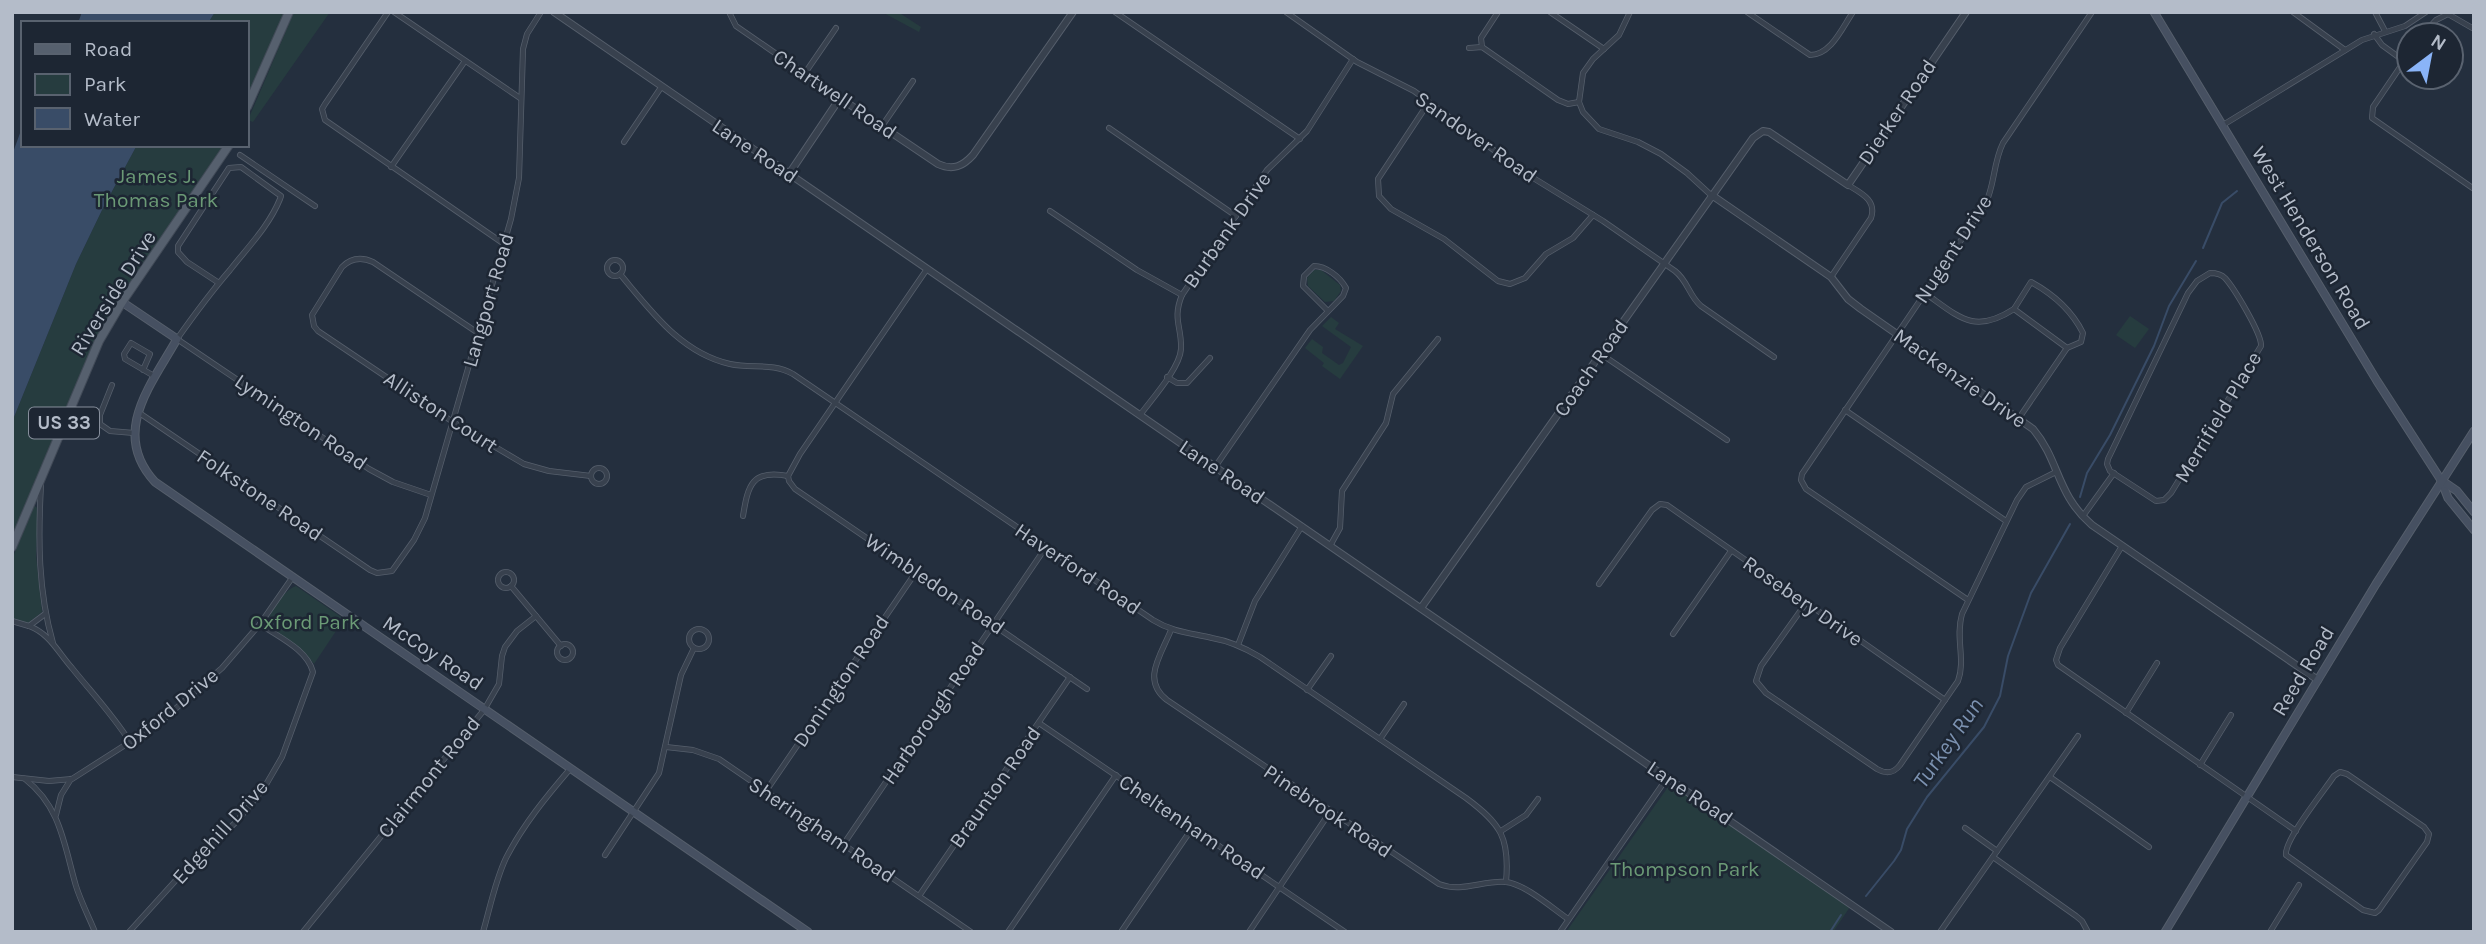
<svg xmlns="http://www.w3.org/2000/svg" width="2486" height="944" viewBox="0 0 2486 944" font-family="Karla,sans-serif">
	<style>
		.green { fill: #263c3f }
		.water { fill: #394c67 }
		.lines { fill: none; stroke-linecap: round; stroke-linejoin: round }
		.stream { stroke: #394c67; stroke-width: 2 }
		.minor-casing { stroke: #565f6c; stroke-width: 6 }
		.tertiary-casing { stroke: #565f6c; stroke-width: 8 }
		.secondary-casing { stroke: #565f6c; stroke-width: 9 }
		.primary-casing { stroke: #414a57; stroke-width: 10 }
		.minor { stroke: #38414e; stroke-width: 4.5 }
		.tertiary { stroke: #38414e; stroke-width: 6 }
		.secondary { stroke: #465061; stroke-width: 7 }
		.primary { stroke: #56606e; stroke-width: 8 }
		.labels { text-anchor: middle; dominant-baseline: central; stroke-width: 5; stroke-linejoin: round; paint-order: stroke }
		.shield { fill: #1d2633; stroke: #878f9c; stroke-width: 2 }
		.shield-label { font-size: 19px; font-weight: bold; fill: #b4bcc9 }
		.street-label { font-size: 21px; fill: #b4bcc9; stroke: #1d2633 }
		.park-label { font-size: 21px; fill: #6b9a76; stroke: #1d2633 }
		.water-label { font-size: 23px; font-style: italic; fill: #7c92b1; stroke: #1d2633 }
	</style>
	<rect width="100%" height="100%" fill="#242f3e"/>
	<g class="green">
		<polygon points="215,12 289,12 247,107 247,23 208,23"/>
		<polygon points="294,12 330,12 253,122 248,120"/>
		<polygon points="882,12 898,12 921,27 919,32"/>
		<polygon points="137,145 227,145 110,322 12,547 12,422 76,264 103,208"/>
		<polygon points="1314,270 1321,270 1340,285 1341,291 1334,301 1325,302 1308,286 1307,278"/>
		<polygon points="2130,316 2149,329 2135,348 2116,335"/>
		<polygon points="1331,317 1339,323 1335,329 1363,346 1340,379 1322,366 1324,363 1305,348 1312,339 1323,347 1322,353 1339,365 1343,363 1351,347 1322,326"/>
		<polygon points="34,506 38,508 38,514 36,555 42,612 28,623 12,618 12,559"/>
		<path d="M296,586L344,619L314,664L305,653L268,625C268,612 283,591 296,586Z"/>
		<polygon points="1668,787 1674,787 1850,907 1833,932 1566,932"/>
	</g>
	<g class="water">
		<polygon points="82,12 215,12 208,23 78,23"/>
		<polygon points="23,125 23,145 137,145 103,208 76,264 12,422 12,155"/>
	</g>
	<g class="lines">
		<g class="stream">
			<polyline points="2203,248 2222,203 2237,191"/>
			<polyline points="2080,497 2087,473 2110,435 2154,346 2169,306 2196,261"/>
			<polyline points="1866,896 1894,861 1901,850 1907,829 1927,797 1984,727 2000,696 2008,656 2031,593 2070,524"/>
			<polyline points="1830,932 1841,915"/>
		</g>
		<g class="minor-casing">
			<g id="minor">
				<polyline points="388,12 325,104 322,109 325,120 504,244"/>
				<polyline points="394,12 520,98"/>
				<polyline points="729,12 736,26 840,98"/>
				<polyline points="1115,12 1300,139"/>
				<path d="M1286,12L1357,62L1414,91L1522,171L1603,221L1675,271C1688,281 1689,296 1701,306L1774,357"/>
				<polyline points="1550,12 1604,49"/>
				<polyline points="1630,12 1619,35 1593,59 1583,73 1579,102 1583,112 1599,129 1638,142 1661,154 1687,173 1712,196"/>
				<path d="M1747,12L1810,55C1831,55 1842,28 1853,12"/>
				<polyline points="2293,12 2345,50"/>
				<polyline points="2375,12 2385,31"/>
				<polyline points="2374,34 2382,45 2404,61"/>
				<polyline points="2422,35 2436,20 2448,14 2474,29"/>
				<polyline points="1482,47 1481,38 1498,12"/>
				<polyline points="1469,48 1482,47 1558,100 1568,104 1579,102"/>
				<polyline points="2409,54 2373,107 2372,118 2474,189"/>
				<polyline points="805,73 836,28"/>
				<polyline points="1429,102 1378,179 1379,196 1391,209 1444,239 1498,281 1510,284 1525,278 1546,254 1573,238 1593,215"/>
				<polyline points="2223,125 2362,40 2405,26 2426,12"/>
				<polyline points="882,126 913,81"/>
				<polyline points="1109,128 1236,216"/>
				<polyline points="624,142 662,86"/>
				<polyline points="240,155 315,206"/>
				<polyline points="391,167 465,61"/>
				<polyline points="1050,211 1137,270 1182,295"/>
				<circle cx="615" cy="268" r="8"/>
				<path d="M2210,273C2216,273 2221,274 2225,278C2234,288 2262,334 2261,346L2171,493L2164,500L2156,501L2110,471L2107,464L2108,459L2188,293L2197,281Z"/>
				<path d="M620,274C651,311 681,353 730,364C752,369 772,362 793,374L1153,620C1172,632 1191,633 1212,638C1230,641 1245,648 1260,657L1466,798C1501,824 1510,838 1506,882"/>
				<path d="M1831,277L1871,218C1877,200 1861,193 1848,185"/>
				<path d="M219,283L187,262L178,252V246L229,168L241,167L281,196L280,199C269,226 248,247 230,270C211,292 194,315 177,339L369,469L393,482L431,495"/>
				<path d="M1925,293C1959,317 1974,335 2014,309L2067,348L2019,418"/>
				<path d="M2014,309L2031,282C2053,294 2072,311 2083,333L2081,342L2067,348"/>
				<path d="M478,333L373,262C362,257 351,258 342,267L312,315L314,326L318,331L453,422L524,464L549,471L591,476"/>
				<polyline points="1601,354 1727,440"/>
				<polyline points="143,370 150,354 131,343 124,354 125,359 154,376"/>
				<polyline points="1167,377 1177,383 1187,383 1210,358"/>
				<polyline points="112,385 100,415 100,424 110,431 134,433"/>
				<polyline points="1845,410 2006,521"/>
				<polyline points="138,412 370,570 377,573 392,571 414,540 425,518 511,219 519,178 523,49 527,34 541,12"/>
				<path d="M1140,415C1151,400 1180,368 1181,349C1182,327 1172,319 1182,295L1267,170L1307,131L1353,59"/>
				<path d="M1215,467L1310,330L1343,296L1346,288C1340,277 1326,266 1314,266L1304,276L1303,286L1328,311"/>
				<circle cx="599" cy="476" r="8"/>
				<polyline points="788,476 789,481 795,489 1087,689"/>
				<polyline points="788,476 800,454 927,269"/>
				<path d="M41,485C38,539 38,591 53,643"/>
				<path d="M743,516C748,485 752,469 788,476"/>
				<polyline points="2083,516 2114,473"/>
				<polyline points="1330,546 1340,528 1342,491 1386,423 1393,394 1438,339"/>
				<polyline points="2122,546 2060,648 2056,660 2058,665 2296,831"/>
				<circle cx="506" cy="580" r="8"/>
				<polyline points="1599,584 1652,510 1660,504 1667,505 1945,700"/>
				<polyline points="511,586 561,646"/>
				<path d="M1968,600L1806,489L1801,480L1802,474L1985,205C1995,185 1993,163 2003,143L2092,12"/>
				<path d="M1806,603L1761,666L1756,681L1766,693L1877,769C1886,774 1893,774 1900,765L1958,681C1966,659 1955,639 1962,614L2017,500L2026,487L2056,472"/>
				<polyline points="12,621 29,626 45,614"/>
				<path d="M29,626C50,634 57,651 72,668C92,693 113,715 130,742"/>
				<circle cx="699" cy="639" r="10"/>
				<path d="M1171,630C1161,655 1141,680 1167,700L1439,884C1462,893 1483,880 1506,882C1525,884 1552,908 1568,919"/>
				<polyline points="1673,634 1731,551"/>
				<circle cx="565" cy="652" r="8"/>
				<polyline points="1238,645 1255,601 1302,526"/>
				<polyline points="1307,690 1331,656"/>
				<polyline points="2126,713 2157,663"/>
				<polyline points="1039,723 1345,932"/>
				<polyline points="1380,739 1404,704"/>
				<polyline points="666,747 693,750 719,759 971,932"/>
				<polyline points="2200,765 2231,715"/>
				<path d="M2340,772L2347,774L2424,827L2429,834L2427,842L2379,910L2375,913L2363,910L2286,855C2284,840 2324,791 2334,776Z"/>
				<polyline points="12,777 49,781 72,779 158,724 222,668 260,624 292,578"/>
				<polyline points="2050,777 2149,847"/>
				<path d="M25,779C61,807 64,845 76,886C81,902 89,917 95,932"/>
				<polyline points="766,791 916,572"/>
				<polyline points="56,815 61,795 71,779"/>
				<polyline points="1965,828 1997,851"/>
				<polyline points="1501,831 1526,815 1538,799"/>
				<polyline points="843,845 1046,547"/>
				<polyline points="605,855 659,773 681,675 694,648"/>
				<polyline points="1993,857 2076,916 2082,921 2088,932"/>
				<polyline points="919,896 1070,677"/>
				<path d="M129,932L177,879L237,821L264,788L282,757L313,672C307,649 278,637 260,624"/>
				<polyline points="303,932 484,710 499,684 502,656 505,647 517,631 536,616"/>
				<path d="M483,932C490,908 495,881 506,858C523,825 546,797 570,769"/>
				<polyline points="1008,932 1116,775"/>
				<polyline points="1121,932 1193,827"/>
				<polyline points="1249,932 1330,812"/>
				<polyline points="1560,932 1667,778"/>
				<polyline points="1940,932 2078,736"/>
				<polyline points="2270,932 2299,885"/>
			</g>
		</g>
		<g class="tertiary-casing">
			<g id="tertiary">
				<polyline points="554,12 1891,932"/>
				<path d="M789,174L840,98L938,164C953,171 963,166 973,155L1073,12"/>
				<path d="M1713,196L1831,277L1848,299L1861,309L2033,429C2060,461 2056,494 2092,525L2318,680"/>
				<polyline points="1421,608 1753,138 1763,131 1769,132 1848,185 1966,12"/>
			</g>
		</g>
		<g class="secondary-casing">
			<g id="secondary">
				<polyline points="2154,12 2377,381 2441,480 2448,498 2474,530"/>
				<path d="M122,302L177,339C151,385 110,433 155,482L808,932"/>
				<polyline points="2441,480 2457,491 2474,512"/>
				<polyline points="2165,932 2376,584 2474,431"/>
			</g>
		</g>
		<g class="primary-casing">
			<g id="primary">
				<polyline points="247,107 289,12"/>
				<polyline points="12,547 99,341 122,302 229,145"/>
			</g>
		</g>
		<use href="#minor" class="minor"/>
		<use href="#tertiary" class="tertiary"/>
		<use href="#secondary" class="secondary"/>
		<use href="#primary" class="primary"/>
	</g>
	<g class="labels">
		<rect class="shield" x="29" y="407.5" width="70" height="31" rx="5"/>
		<g class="shield-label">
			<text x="64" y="423">US 33</text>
		</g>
		<g class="street-label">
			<text transform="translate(835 94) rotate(34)">Chartwell Road</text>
			<text transform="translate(1897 112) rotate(-56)">Dierker Road</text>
			<text transform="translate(1476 137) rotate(35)">Sandover Road</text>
			<text transform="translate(755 151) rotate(34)">Lane Road</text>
			<text transform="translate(1227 230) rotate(-55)">Burbank Drive</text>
			<text transform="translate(2311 238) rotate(59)">West Henderson Road</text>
			<text transform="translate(1953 249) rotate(-57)">Nugent Drive</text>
			<text transform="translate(113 293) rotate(-58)">Riverside Drive</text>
			<text transform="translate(488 300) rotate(-74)">Langport Road</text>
			<text transform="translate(1591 368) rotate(-55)">Coach Road</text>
			<text transform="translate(1960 378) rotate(35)">Mackenzie Drive</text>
			<text transform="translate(441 412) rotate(33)">Alliston Court</text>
			<text transform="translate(2218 417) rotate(-59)">Merrifield Place</text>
			<text transform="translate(301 422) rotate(34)">Lymington Road</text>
			<text transform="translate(1222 472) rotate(34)">Lane Road</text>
			<text transform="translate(260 495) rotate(34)">Folkstone Road</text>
			<text transform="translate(1078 569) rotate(34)">Haverford Road</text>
			<text transform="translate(935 584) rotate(34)">Wimbledon Road</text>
			<text transform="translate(1803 601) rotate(35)">Rosebery Drive</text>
			<text transform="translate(433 653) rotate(34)">McCoy Road</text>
			<text transform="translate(2303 671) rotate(-59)">Reed Road</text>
			<text transform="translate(841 681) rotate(-56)">Donington Road</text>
			<text transform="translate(170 709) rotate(-39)">Oxford Drive</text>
			<text transform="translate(933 713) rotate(-56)">Harborough Road</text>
			<text transform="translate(429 777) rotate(-51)">Clairmont Road</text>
			<text transform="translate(995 787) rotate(-55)">Braunton Road</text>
			<text transform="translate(1690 793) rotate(34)">Lane Road</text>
			<text transform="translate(1328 811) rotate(34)">Pinebrook Road</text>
			<text transform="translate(1192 827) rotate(34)">Cheltenham Road</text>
			<text transform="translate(822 830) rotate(34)">Sheringham Road</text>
			<text transform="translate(220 832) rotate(-48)">Edgehill Drive</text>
		</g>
		<g class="park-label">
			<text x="156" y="176">James J.<tspan x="156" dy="24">Thomas Park</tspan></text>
			<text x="305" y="622">Oxford Park</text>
			<text x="1685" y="869">Thompson Park</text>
		</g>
		<g class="water-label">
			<text transform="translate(1948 743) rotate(-55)">Turkey Run</text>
		</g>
	</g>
	<rect width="2486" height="944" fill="none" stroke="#b4bcc9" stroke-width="28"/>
	<rect x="21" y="21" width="228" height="126" fill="#1d2633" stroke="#59626f" stroke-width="2"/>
	<rect x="35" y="44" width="35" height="10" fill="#56606e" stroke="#59626f" stroke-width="2"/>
	<text x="84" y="56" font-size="21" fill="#b4bcc9">Road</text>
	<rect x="35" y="74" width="35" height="21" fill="#263c3f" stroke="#59626f" stroke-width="2"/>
	<text x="84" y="91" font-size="21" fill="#b4bcc9">Park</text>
	<rect x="35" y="108" width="35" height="21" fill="#394c67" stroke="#59626f" stroke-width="2"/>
	<text x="84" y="126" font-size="21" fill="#b4bcc9">Water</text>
	<g transform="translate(2430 56) rotate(32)"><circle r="33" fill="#1d2633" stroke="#59626f" stroke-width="2"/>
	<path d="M0-5L12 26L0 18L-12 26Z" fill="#8ab4f8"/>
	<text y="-10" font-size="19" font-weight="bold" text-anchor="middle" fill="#b4bcc9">N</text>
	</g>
</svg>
